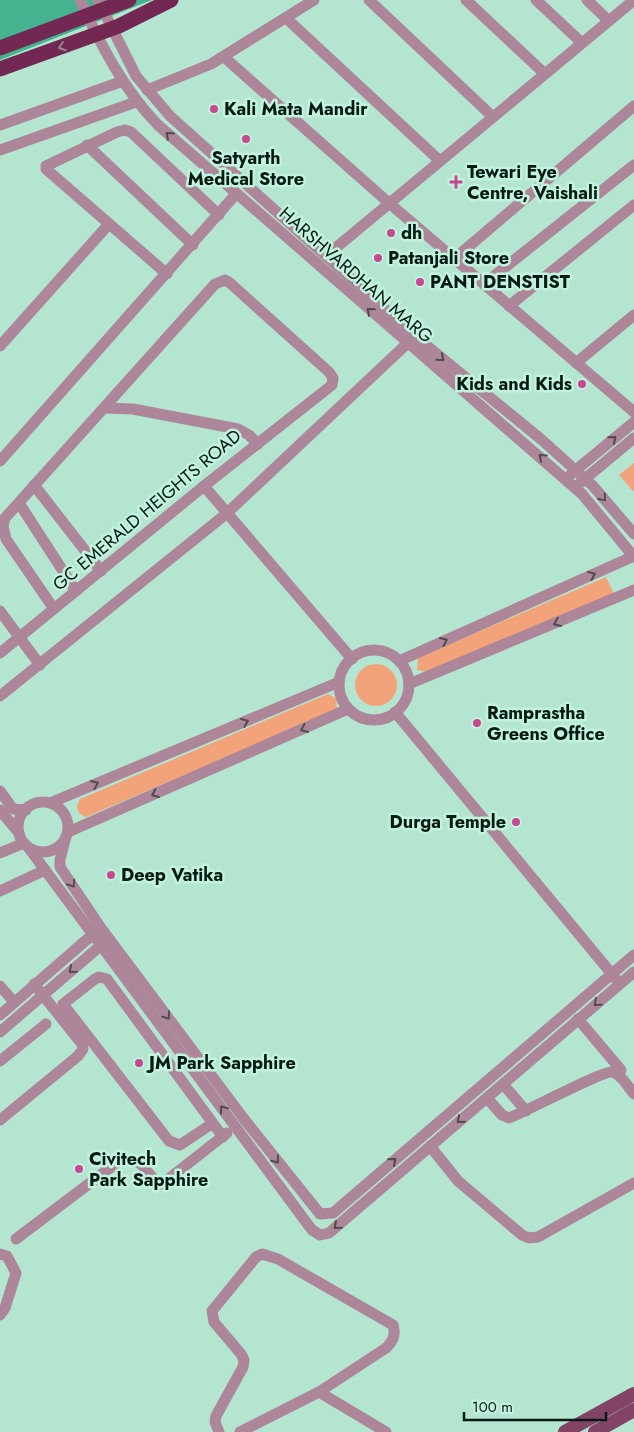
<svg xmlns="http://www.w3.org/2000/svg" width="634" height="1432" viewBox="0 0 634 1432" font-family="Jost,sans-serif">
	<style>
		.green { fill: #f3a379 }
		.water { fill: #45b38f }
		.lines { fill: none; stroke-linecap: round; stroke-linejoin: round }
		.minor { stroke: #ad8799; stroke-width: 11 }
		.major { stroke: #824365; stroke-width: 14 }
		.highway { stroke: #722852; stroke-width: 15 }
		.oneway { stroke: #968391 }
		.oneway2 { stroke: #524b4f }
		.poi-dot { fill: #c74791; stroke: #c1f3de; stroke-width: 2 }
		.labels { text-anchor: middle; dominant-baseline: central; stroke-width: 5; stroke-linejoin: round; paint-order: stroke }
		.poi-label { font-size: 18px; font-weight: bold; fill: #071a13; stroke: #c1f3de; text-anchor: start }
		.street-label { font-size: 18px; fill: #071a13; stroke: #c1f3de }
	</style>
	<rect width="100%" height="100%" fill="#b4e5d1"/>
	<g class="green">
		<polygon points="634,463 634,492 619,475"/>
		<polygon points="606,577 614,594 428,672 417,670 418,658 422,656"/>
		<circle cx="376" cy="685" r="21"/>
		<path d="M328,694L336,698L337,710L86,817C77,814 75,807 80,799Z"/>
	</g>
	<polygon class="water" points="0,0 152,0 0,60"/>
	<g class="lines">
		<g class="minor">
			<path d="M80,0C101,45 123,89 158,125L582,494L634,557"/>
			<polyline points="98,0 136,76 170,116 415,336 542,440 593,486 634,534"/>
			<polyline points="369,0 493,117"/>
			<polyline points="466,0 545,74"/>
			<polyline points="536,0 582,43"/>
			<polyline points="587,0 609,21"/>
			<polyline points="286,18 440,161"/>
			<polyline points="224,57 389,203 634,412"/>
			<polyline points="147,90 211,64 314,0"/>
			<polyline points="0,125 123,81"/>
			<polyline points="87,145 193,245"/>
			<polyline points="0,150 136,102"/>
			<polyline points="326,256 634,0"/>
			<polyline points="454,259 634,106"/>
			<polyline points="167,274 46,169 46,166 117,132 125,130 131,132 219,215"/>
			<polyline points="484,284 634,165"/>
			<polyline points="509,306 634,205"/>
			<polyline points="0,346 109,224"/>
			<polyline points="576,363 634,315"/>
			<polyline points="105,408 133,409 238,429 249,435 258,444"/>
			<polyline points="0,461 236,194"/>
			<polyline points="571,474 634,422"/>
			<polyline points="580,483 634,438"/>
			<polyline points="34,485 101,571"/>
			<polyline points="204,486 352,659"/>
			<polyline points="19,503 76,591"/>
			<polyline points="0,611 40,665"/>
			<circle cx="374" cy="685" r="35"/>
			<polyline points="0,653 204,486 332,385 333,378 329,372 230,283 225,280 215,284 5,518 3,526 6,539 54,609"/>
			<polyline points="399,661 634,556"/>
			<polyline points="409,684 634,590"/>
			<polyline points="0,696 226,514 412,339"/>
			<polyline points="395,712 616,979"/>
			<polyline points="0,791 13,809 26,810"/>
			<circle cx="43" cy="827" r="25"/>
			<polyline points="50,803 339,682"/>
			<polyline points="0,810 19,833"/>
			<polyline points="68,832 348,709"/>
			<polyline points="65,840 60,860 60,867 101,928 244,1119 320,1214 333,1213 634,955"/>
			<polyline points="28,847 312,1230 320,1235 329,1233 634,972"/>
			<polyline points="0,853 24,843"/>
			<polyline points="0,891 45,870"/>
			<polyline points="0,986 14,1002"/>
			<polyline points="0,1015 99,929"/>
			<polyline points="578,1019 621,1070"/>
			<polyline points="0,1032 106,941"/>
			<polyline points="0,1061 46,1024"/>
			<polyline points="503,1084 526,1111"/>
			<path d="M487,1098L502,1115L509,1118C525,1112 602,1071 612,1072C621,1074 629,1088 634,1094"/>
			<polyline points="0,1120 78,1056 83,1049 82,1044 34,984"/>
			<polyline points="213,1123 180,1145 169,1141 63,1004 95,979 99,977 107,979 223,1137"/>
			<polyline points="430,1146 458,1181 522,1235 529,1238 538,1237 634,1183"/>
			<path d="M16,1239L119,1161C146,1153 144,1178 162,1184L227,1133"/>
			<polyline points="0,1254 7,1256 16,1273 5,1308 0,1315"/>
			<path d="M219,1432L215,1422L216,1416L243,1367L244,1360L241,1354L214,1322L212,1311L256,1257L262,1254L278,1259L393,1325C396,1335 393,1341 386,1348L319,1392"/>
			<polyline points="240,1432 319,1392 386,1432"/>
		</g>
		<g class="major">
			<polyline points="565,1432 634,1394"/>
			<polyline points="595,1432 634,1410"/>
		</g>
		<g class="highway">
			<polyline points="0,48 129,0"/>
			<polyline points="0,69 119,26 171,0"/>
		</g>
	</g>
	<defs><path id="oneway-chevron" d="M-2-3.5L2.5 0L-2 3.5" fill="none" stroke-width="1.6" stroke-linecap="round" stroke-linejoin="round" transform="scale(1.25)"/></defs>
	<use class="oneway" href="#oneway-chevron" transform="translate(62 47) rotate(160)"/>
	<g class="oneway2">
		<use href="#oneway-chevron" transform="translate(169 135) rotate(-138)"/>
		<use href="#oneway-chevron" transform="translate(370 311) rotate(-139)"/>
		<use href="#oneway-chevron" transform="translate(441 358) rotate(39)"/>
		<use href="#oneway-chevron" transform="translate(613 439) rotate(-40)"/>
		<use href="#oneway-chevron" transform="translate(542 457) rotate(-138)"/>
		<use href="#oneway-chevron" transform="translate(603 498) rotate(49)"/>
		<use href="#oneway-chevron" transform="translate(592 575) rotate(-24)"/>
		<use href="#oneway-chevron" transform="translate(557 623) rotate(157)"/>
		<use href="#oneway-chevron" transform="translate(444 641) rotate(-24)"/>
		<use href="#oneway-chevron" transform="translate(245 722) rotate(-23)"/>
		<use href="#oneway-chevron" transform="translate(304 729) rotate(156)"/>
		<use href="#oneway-chevron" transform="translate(95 784) rotate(-23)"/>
		<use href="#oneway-chevron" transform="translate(155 794) rotate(156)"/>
		<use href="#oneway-chevron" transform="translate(72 884) rotate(56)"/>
		<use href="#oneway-chevron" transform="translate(72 970) rotate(140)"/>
		<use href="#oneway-chevron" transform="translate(597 1003) rotate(139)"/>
		<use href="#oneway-chevron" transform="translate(167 1016) rotate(53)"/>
		<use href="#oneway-chevron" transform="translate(223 1109) rotate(-127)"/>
		<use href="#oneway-chevron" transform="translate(460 1120) rotate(139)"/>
		<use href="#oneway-chevron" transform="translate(276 1160) rotate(52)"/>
		<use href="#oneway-chevron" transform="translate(393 1161) rotate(-41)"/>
		<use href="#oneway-chevron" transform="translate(337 1226) rotate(139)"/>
	</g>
	<g class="poi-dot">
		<circle cx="214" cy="109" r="5"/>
		<circle cx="246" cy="139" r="5"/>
		<path d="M453.5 174.5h5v5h5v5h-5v5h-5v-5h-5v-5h5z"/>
		<circle cx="391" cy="233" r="5"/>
		<circle cx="378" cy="258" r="5"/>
		<circle cx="420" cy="282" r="5"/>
		<circle cx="582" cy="384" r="5"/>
		<circle cx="477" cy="723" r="5"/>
		<circle cx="516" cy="822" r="5"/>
		<circle cx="111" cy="875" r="5"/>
		<circle cx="139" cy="1063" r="5"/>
		<circle cx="79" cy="1169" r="5"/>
	</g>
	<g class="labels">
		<g class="poi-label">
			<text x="224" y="109">Kali Mata Mandir</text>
			<text x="246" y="158" text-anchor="middle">Satyarth<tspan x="246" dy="21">Medical Store</tspan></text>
			<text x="467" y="172">Tewari Eye<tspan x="467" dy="21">Centre, Vaishali</tspan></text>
			<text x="401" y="233">dh</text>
			<text x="388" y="258">Patanjali Store</text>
			<text x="430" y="282">PANT DENSTIST</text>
			<text x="572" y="384" text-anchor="end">Kids and Kids</text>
			<text x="487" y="713">Ramprastha<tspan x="487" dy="21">Greens Office</tspan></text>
			<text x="506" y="822" text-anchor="end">Durga Temple</text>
			<text x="121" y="875">Deep Vatika</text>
			<text x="149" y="1063">JM Park Sapphire</text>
			<text x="89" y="1159">Civitech<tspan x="89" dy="21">Park Sapphire</tspan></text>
		</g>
		<g class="street-label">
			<text transform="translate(356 275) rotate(41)">HARSHVARDHAN MARG</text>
			<text transform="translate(147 510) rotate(-40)">GC EMERALD HEIGHTS ROAD</text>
		</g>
	</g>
	<path d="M464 1412v8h142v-8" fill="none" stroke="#071a13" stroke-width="2.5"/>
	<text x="472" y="1412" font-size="15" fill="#071a13" stroke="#c1f3de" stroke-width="4" paint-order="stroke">100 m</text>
</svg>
